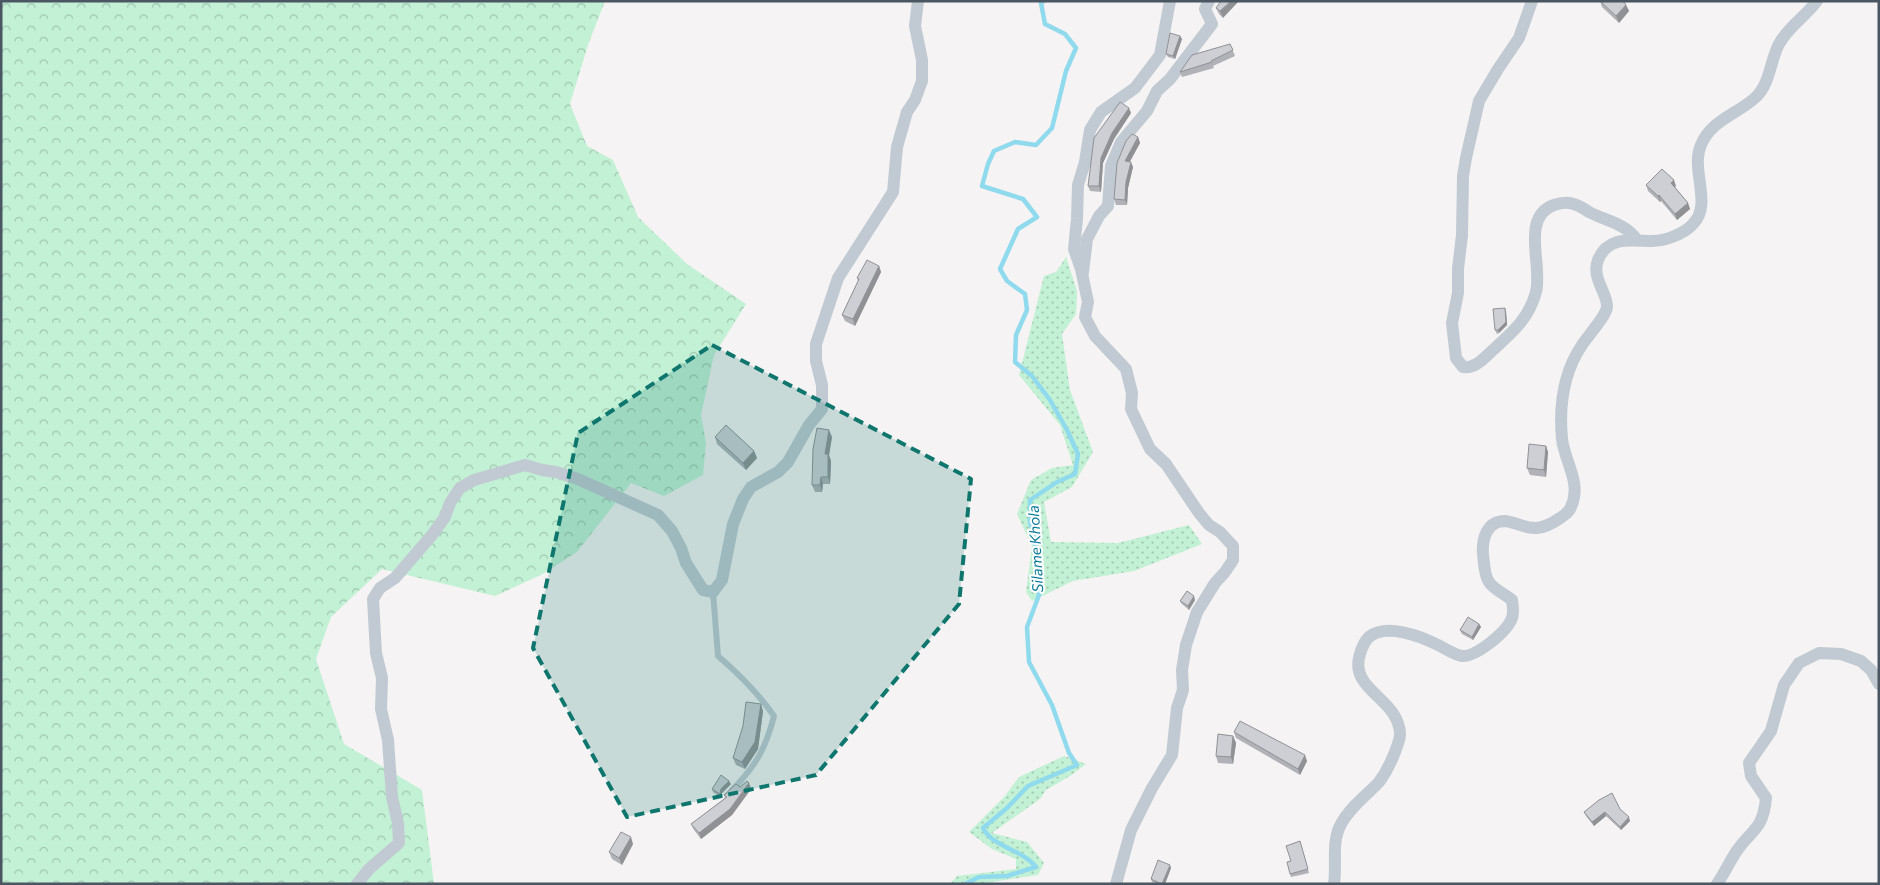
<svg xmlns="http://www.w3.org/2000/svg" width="1880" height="885" viewBox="0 0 1880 885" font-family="Commissioner,sans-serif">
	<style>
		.grass { fill: url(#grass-dots) }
		.forest { fill: url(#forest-crowns) }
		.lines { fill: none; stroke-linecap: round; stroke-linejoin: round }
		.stream { stroke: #90daee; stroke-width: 4.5 }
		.service { stroke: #c1cad2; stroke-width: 6 }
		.minor { stroke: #c1cad2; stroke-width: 12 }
		.wall { fill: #b0b2b7 }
		.shaded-wall { fill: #909195 }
		.building { fill: #cdcfd5; stroke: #909195 }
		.marked { fill: #0f766e; fill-opacity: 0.2; stroke: #0f766e; stroke-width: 4; stroke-dasharray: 10 6; stroke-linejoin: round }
		.labels { text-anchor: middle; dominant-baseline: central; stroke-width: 4; stroke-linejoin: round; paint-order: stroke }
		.water-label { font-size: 15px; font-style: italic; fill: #0c7c9b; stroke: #fff }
	</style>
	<defs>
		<pattern id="grass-dots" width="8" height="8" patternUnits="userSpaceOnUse" patternTransform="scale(1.25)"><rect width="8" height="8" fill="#c3f1d5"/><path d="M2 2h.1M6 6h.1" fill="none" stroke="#a0c6b0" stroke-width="1.8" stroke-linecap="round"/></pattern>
		<pattern id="forest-crowns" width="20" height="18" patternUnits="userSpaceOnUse" patternTransform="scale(1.25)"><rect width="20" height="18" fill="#c3f1d5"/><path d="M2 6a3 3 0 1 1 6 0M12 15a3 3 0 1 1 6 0" fill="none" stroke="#a0c6b0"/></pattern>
	</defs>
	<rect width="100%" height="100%" fill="#f5f3f3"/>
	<g class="grass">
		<polygon points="1066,257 1077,291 1076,314 1062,334 1070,390 1093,452 1072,487 1044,502 1051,542 1118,543 1189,525 1202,544 1134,571 1073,581 1032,601 1026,592 1032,546 1017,514 1031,480 1052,468 1073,465 1060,425 1019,375 1044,276 1056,272"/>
		<polygon points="1064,756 1086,764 1070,776 1046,790 1040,799 992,833 1027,842 1044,863 1038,875 979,884 950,884 957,876 1016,869 1016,859 992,849 969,832 1005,796 1019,777"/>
	</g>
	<polygon class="forest" points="1,1 605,1 588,45 570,104 587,146 613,160 638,217 687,264 746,304 714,355 701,415 706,443 703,475 664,496 631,483 577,552 541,575 495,596 382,569 331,617 316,659 344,744 422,790 434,884 1,884"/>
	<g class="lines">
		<path class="stream" d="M965,884L979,877L1007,876L1036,867C1022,849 992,847 983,828L1007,808L1028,786L1077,765L1069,753L1052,705L1029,662L1027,627L1039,595L1037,554L1030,521V500L1057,482L1075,474L1078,454L1067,430L1050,400L1032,376L1015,362L1016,335L1027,310L1025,294L1007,281L1000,269L1018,229L1037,217L1023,199L982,186L988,164L994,151L1015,142L1036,145L1052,128L1066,71L1076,48L1065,34L1045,24L1041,3L1044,1"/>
		<path class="service" d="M713,592L718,656C739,674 758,693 774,716C766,748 755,767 732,790"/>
		<g class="minor">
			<path d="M1532,1L1519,38L1498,69L1479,101L1466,158L1463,176L1462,235L1458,269V293L1452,323L1456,358L1463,367C1476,369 1485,357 1494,349C1514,331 1529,318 1536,292C1543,266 1520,217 1554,205C1568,200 1577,204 1589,212C1606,221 1625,223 1637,240"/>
			<polyline points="1083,272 1087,239 1099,216 1108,206 1111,166 1121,142 1147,111 1157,91 1170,79 1212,24 1205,9 1209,1"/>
			<polyline points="357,884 369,869 399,843 398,823 392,797 388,740 381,709 382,678 376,653 373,599 380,588 395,578 432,535 445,517 450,503 460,488 474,480 525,465 542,470 556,472 578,479 658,515 672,531 681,548 686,563 703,590 713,592 722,580 733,524 743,499 751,487 778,472 788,462 809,425 822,409 822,385 816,361 816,344 838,278 893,192 897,147 907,112 915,100 922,81 922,60 915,26 918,1"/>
			<polyline points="1116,884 1131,830 1152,788 1172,755 1177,708 1183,690 1182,670 1186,645 1197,612 1215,583 1225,572 1233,560 1233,546 1220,532 1209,525 1199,513 1166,464 1150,449 1131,409 1132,393 1126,369 1095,336 1085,317 1088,302 1081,269 1074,249 1077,219 1078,185 1085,162 1090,130 1101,112 1135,88 1160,55 1170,1"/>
			<path d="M1334,884C1337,864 1331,842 1341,824C1350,807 1366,796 1379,782C1386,773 1391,762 1395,752C1397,746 1400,740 1400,734C1399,698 1348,690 1360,654C1362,647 1364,642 1369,637C1386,623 1420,636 1438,645C1445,648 1454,655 1462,656C1476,657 1507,632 1512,618C1514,612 1513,606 1512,600C1505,594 1493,589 1489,582C1484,575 1484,562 1483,554C1482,540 1486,521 1505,521C1516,522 1525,529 1537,528C1546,527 1553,523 1560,518C1564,515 1569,513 1571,507C1582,483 1565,463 1562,439C1559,406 1563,373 1582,345C1588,336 1606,316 1607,307C1608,294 1591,278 1598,260C1608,235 1632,241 1652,241C1665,241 1684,234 1693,224C1713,204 1690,170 1701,145C1711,120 1738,114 1756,97C1770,84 1770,61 1779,44C1788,27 1805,17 1817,1"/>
			<path d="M1717,884C1724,874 1729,863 1736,852C1751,829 1763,831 1766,798L1751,776L1749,763L1771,731L1784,685L1799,663L1819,653L1841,654L1861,661L1871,670L1879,684"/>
		</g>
	</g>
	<g class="wall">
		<polygon points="1221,1 1223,18 1219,14 1216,8"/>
		<polygon points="1600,1 1623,1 1626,5 1629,11 1619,23 1602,7"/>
		<polygon points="1180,36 1182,39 1175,59 1168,57 1166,54"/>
		<polygon points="1230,44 1235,56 1213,66 1214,68 1182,77 1180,72"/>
		<polygon points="1131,113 1114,139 1103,163 1101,192 1090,191 1088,186 1094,138"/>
		<polygon points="1138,137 1140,143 1130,162 1133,167 1128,188 1127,205 1116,205 1114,199"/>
		<polygon points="1646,185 1676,186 1675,187 1688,203 1690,209 1677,220 1661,201 1660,202 1648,191"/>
		<polygon points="879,266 881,272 855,326 845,321 842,315 858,281 857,278"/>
		<polygon points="1506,311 1507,325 1499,333 1497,334 1495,330"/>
		<polygon points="715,437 754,451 757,458 746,470 717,444"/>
		<polygon points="832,437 829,455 831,461 830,484 823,484 822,492 815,492 812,485"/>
		<polygon points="1546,446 1548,452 1546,477 1530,475 1527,468"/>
		<polygon points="1195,600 1189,610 1182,604 1180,601"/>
		<polygon points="1479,624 1481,627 1473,640 1462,634 1460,630"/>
		<polygon points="763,711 758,749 745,769 736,765 733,758"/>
		<polygon points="1234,732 1307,761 1300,775 1236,738"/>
		<polygon points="1233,736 1236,743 1233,764 1218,763 1216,756"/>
		<polygon points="731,784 722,793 721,798 713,792 712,789"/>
		<polygon points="740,787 751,789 732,815 701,839 694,830 691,824 725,798 724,795"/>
		<polygon points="1620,809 1630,821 1621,830 1606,816 1594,826 1586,816 1584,812"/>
		<polygon points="1300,841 1309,873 1291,877 1290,874 1291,861"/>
		<polygon points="633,844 622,865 612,859 609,852"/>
		<polygon points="1171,868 1165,884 1156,884 1152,882 1151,879"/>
	</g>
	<g class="shaded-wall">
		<polygon points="1231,1 1239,1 1223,18 1220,11"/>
		<polygon points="1626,5 1629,11 1619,23 1616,16"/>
		<polygon points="1180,36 1182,39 1175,59 1173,56"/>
		<polygon points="1129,108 1131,113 1114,139 1103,163 1101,192 1099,186 1101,158 1112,133"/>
		<polygon points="1138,137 1140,143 1127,166 1125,161"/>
		<polygon points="1131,162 1133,167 1128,188 1127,205 1125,200 1126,182"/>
		<polygon points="1674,180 1676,186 1673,188 1671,183"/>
		<polygon points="1659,195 1661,201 1660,202 1658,196"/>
		<polygon points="1688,203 1690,209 1677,220 1675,214"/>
		<polygon points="879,266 881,272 855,326 853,319"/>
		<polygon points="1505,308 1506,311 1507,325 1499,333 1498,330"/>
		<polygon points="829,430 832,437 829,455 831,461 830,484 828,477 825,454"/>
		<polygon points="1546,446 1548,452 1546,477 1544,470"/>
		<polygon points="754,451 757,458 746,470 743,463"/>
		<polygon points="821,477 823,484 822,492 820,485"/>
		<polygon points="1194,596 1195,600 1189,610 1188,606"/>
		<polygon points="1479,624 1481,627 1473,640 1472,637"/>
		<polygon points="761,704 763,711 758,749 745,769 742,762"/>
		<polygon points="1233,736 1236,743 1233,764 1231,757"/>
		<polygon points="1305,755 1307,761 1300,775 1298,769"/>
		<polygon points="729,781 731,784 722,793 721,798 720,794 721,789"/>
		<polygon points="749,783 751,789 732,815 701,839 699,833"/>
		<polygon points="1605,812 1606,816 1594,826 1592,822"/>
		<polygon points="1629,817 1630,821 1621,830 1620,827"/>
		<polygon points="631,837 633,844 622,865 619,858"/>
		<polygon points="1170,865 1171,868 1165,884 1162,884"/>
	</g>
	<g class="building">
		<polygon points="1221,1 1231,1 1220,11 1216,8"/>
		<polygon points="1600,1 1623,1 1626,5 1616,16"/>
		<polygon points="1170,33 1180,36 1173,56 1166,54"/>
		<polygon points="1230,44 1233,50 1211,61 1212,62 1180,72 1192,55"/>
		<polygon points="1120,102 1129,108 1112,133 1101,158 1099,186 1088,186 1094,138"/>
		<polygon points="1132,134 1138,137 1125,161 1131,162 1126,182 1125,200 1114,199 1117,163 1126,141"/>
		<polygon points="1662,169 1674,180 1671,183 1688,203 1675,214 1659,195 1658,196 1646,185"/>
		<polygon points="867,260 879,266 853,319 842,315 859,279 857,278"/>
		<polygon points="1505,308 1506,322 1498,330 1495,330 1493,309"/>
		<polygon points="726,425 754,451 743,463 715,437"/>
		<polygon points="817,428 829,430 825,454 828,454 828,477 821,477 820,485 812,485 813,449"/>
		<polygon points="1529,444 1546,446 1544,470 1527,468"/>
		<polygon points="1187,591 1194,596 1188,606 1180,601"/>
		<polygon points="1468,617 1479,624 1472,637 1460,630"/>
		<polygon points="746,702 761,704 755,742 742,762 733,758 743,726"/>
		<polygon points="1240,721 1305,755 1298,769 1234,732"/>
		<polygon points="1218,734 1233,736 1231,757 1216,756"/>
		<polygon points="721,775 729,781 721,789 720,794 712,789"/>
		<polygon points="747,781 749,783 730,809 699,833 691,824 727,797 724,795 736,784 740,787"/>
		<polygon points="1612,793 1620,809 1629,817 1620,827 1605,812 1592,822 1584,812 1599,800"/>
		<polygon points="621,832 631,837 619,858 609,852"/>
		<polygon points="1300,841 1308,869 1290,874 1287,862 1291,861 1286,846"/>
		<polygon points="1158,860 1170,865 1162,884 1151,879"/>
	</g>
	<path class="marked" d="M712,345L971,479L959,604L816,775L627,817L533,648L578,433Z"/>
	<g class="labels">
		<g class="water-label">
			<text transform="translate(1035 549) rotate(-93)">Silame Khola</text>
		</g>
	</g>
	<rect width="1880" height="885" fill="none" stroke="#4a5661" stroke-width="5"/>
</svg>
